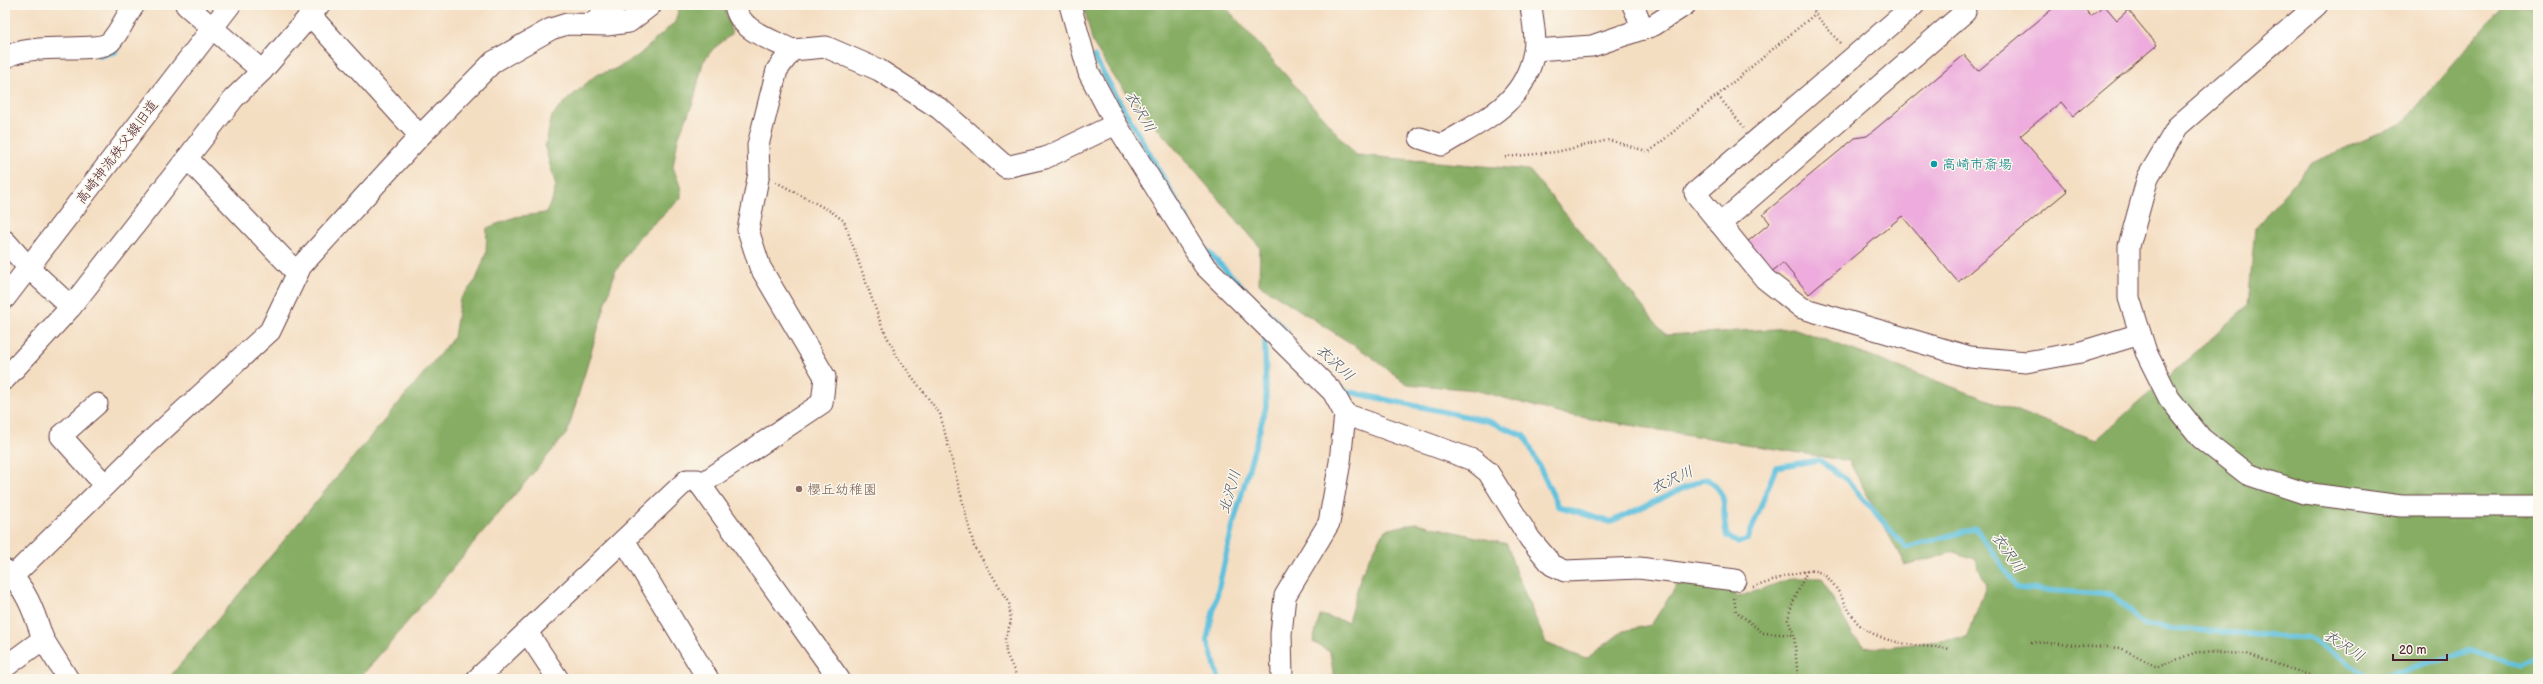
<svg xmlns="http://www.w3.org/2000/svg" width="2543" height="684" viewBox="0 0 2543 684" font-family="'Balsamiq Sans','Klee One',sans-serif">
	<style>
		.forest { fill: #86ad63; stroke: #686647 }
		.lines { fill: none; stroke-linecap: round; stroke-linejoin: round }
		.stream { stroke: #60c1de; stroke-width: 5.5 }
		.building { fill: #edacdd }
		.minor-casing { stroke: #643c42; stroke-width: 23 }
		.path { stroke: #643c42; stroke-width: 2.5; stroke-dasharray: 1 3; stroke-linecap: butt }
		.minor { stroke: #fff; stroke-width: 21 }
		.culture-dot { fill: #0f9aa8; stroke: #fbf7ec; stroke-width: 1.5 }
		.education-dot { fill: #8d6e63; stroke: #fbf7ec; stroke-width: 1.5 }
		.labels { text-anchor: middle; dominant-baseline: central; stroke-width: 3; stroke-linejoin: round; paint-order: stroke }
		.street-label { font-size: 14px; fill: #4a1f2b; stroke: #fbf7ec }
		.culture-label { font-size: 14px; fill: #0d838f; stroke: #fbf7ec; text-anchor: start }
		.education-label { font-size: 14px; fill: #785e54; stroke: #fbf7ec; text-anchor: start }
		.water-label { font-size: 15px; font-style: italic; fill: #52586a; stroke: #fbf7ec }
	</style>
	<rect width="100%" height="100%" fill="#fbf7ec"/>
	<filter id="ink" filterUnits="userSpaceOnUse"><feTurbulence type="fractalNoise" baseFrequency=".025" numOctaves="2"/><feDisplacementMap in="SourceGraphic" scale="8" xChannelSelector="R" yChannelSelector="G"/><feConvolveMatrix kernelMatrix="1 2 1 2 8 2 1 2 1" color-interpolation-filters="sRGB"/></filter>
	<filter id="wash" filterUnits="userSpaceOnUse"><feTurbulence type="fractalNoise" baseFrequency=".012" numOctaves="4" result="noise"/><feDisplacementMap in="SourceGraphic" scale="16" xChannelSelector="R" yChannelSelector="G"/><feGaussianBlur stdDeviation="0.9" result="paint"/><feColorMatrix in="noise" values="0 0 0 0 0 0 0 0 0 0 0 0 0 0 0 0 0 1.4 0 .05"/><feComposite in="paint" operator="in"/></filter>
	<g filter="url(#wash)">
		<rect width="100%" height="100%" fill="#f4dec2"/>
		<g class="forest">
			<polygon points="680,5 724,5 732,34 713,49 703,62 693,103 678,138 673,167 681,189 681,198 638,238 615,272 567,433 359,679 168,679 454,337 460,299 476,280 486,253 487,228 515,217 545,213 552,201 556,186 545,147 552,116 565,102 596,75 615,69 639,55 675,22"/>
			<polygon points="1083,5 1224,5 1356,155 1529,170 1666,335 1793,328 2096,440 2248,306 2255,228 2311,163 2403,123 2503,5 2538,5 2538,679 1334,679 1330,652 1313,642 1320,615 1348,622 1362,572 1385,530 1416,523 1507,544 1515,570 1546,643 1586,659 1623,631 1651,625 1677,585 1701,564 1738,597 1793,578 1822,578 1853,636 1864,646 1877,648 1967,638 1986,586 1975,559 1954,552 1905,565 1849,461 1562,414 1475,390 1407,384 1369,355 1259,284 1260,247 1117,81 1093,43"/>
		</g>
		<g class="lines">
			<g class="stream">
				<polyline points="99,55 115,52 119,44"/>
				<polyline points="1094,57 1187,219"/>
				<polyline points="1206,250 1287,332"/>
				<path d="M1339,386L1345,391L1488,421L1525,436L1558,506L1610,522L1706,478C1734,499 1719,507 1727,536L1738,543L1748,539L1776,467L1819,460L1847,480L1906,548L1976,528L2017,588L2113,595L2146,626L2310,639L2372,679"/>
				<polyline points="1219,679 1207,639 1232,529 1266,407 1265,333"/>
				<polyline points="2373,679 2471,650 2521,666 2538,658"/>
			</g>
		</g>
		<g id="blocks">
			<polygon class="building" points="2057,5 2081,5 2091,16 2104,5 2117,20 2128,10 2157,45 2073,116 2061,102 2020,136 2067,191 1958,282 1902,216 1809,294 1783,263 1771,272 1747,242 1770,223 1763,214 1855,138 1867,136 1964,55 1978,71"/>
		</g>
	</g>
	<g filter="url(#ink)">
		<use href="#blocks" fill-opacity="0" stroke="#643c42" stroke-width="1"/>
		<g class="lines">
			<g class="minor-casing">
				<g id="minor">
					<polyline points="186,5 262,71"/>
					<path d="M735,5C739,31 771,39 792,50"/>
					<polyline points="1070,5 1089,73 1116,124 1204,265 1333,392 1345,414 1473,460 1488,472 1530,539 1552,565 1565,571 1639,568 1735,580"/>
					<polyline points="1633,5 1643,29"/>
					<polyline points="1914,5 1695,193 1765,279 1802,308 1970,357 2026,362 2081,352 2140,334"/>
					<polyline points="2317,5 2178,126 2148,177 2129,246 2129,298 2146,352 2169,398 2201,438 2247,474 2304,493 2401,506 2538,506"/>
					<polyline points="310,15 420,136"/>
					<polyline points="591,24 614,5"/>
					<polyline points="1535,50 1592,46 1654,25 1685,5"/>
					<path d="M5,58C31,41 98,54 110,42C120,32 126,16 134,5"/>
					<path d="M1420,138L1442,145C1483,120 1525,104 1534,51C1537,37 1532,19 1531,5"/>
					<polyline points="187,158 297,273"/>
					<polyline points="1720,224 1965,12"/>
					<polyline points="5,241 29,268 71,307"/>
					<polyline points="5,298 230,5"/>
					<polyline points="5,379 71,307 234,98 262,71 319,5"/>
					<polyline points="97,404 61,436 105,485"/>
					<polyline points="700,485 822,403 825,377 760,267 748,230 759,173 758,145 777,70 792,50 826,47 879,70 940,109 1006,167 1045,158 1116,124"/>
					<polyline points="624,540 708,679"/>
					<path d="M5,570C26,586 35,615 43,639L5,667"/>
					<polyline points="13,576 143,448 270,331 301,266 420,136 493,62 551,29 567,24 607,25 629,22 651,5"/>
					<polyline points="527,632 558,679"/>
					<polyline points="43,639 68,679"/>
					<polyline points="477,679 687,480 697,480 839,679"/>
					<polyline points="1282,679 1281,634 1285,596 1329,523 1340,462 1345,414"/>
				</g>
			</g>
			<g class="path">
				<polyline points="1814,5 1812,6 1815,14 1840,43"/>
				<polyline points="1718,96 1744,127"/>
				<polyline points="1505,157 1556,152 1609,140 1649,152 1815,14"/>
				<polyline points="776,182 832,212 844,221 882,327 898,358 940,414 974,546 1009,602 1011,622 1005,638 1006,653 1018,679"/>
				<path d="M1753,587C1770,583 1799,569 1815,571C1837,575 1846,614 1861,626C1886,646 1921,645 1951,649"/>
				<polyline points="1734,598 1736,611 1763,633 1794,635"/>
				<polyline points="2031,642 2121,648 2157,667 2197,652 2247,654 2321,679"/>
				<polyline points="1798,679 1794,635 1788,620 1791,607 1807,571"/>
			</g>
			<use href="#minor" class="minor"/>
		</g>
	</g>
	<circle class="culture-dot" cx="1934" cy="164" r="4"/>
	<circle class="education-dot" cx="799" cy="489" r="4"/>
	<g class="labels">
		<g class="street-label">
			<text transform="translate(117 152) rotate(-53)">高崎神流秩父線旧道</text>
		</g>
		<g class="culture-label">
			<text x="1942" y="164">高崎市斎場</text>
		</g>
		<g class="education-label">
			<text x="807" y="489">櫻丘幼稚園</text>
		</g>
		<g class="water-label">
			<text transform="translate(1140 112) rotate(60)">衣沢川</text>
			<text transform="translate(1335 363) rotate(43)">衣沢川</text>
			<text transform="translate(1672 480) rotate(-25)">衣沢川</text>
			<text transform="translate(1230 492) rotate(-74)">北沢川</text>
			<text transform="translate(2008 553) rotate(55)">衣沢川</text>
			<text transform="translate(2344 646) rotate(33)">衣沢川</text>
		</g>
	</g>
	<rect width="2543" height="684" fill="none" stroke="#fbf7ec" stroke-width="20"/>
	<path d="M2393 654v6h54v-6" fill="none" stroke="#4a1f2b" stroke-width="2"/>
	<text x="2399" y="654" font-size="12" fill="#4a1f2b" stroke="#fbf7ec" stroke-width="3" paint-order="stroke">20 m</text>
</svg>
